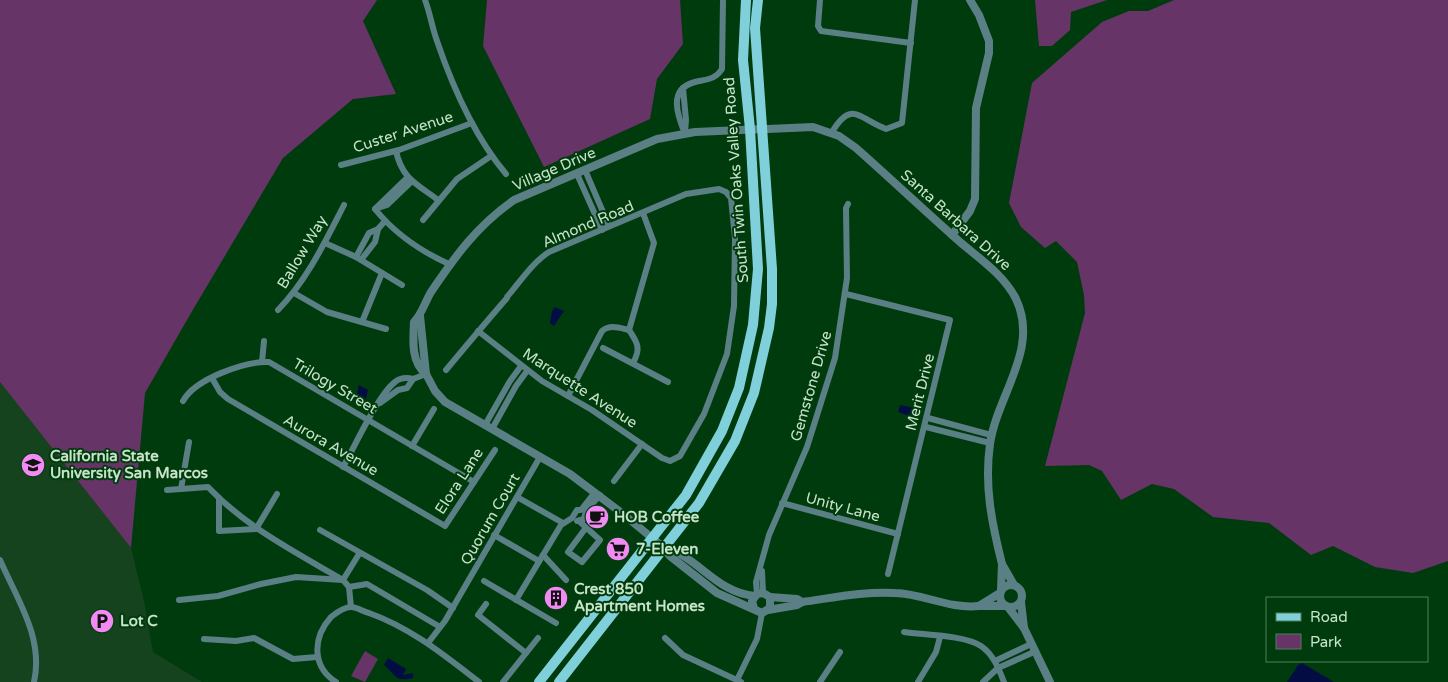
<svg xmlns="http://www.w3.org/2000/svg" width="1448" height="682" viewBox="0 0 1448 682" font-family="'Varela Round',sans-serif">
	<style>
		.built { fill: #14431d }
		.green { fill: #663467 }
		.water { fill: #040c44 }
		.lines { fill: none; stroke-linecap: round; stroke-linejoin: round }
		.minor { stroke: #5a8085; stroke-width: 6 }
		.tertiary { stroke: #5a8085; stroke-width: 8 }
		.primary { stroke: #7fd0da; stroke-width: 10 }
		.labels { text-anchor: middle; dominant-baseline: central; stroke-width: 4; stroke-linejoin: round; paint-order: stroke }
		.street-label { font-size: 15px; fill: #c7e4c9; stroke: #003b0e }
		.poi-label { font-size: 15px; font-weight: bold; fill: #c7e4c9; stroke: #003b0e; text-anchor: start }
	</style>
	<rect width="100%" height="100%" fill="#003b0e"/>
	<polygon class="built" points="0,382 131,548 144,601 153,652 202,682 0,682"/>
	<g class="green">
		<polygon points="0,0 377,0 363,21 396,94 353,99 283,158 191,313 145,393 131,548 0,382"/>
		<polygon points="487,0 680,0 683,44 657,79 650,119 544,167 483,46"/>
		<polygon points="1035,0 1107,0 1071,12 1070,30 1052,46 1039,46"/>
		<polygon points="1174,0 1448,0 1448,561 1413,573 1375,567 1333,546 1311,555 1269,523 1213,517 1174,489 1152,484 1121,500 1102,471 1089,465 1045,466 1085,313 1084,295 1077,262 1056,241 1045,248 1021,227 1009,203 1032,83 1102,22 1129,11 1148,11"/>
		<polygon points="365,651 378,659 365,682 351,676"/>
	</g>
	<g class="water">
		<polygon points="555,307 564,311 554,326 550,323 552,311"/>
		<polygon points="359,385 368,390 366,399 357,394"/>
		<polygon points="900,405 918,409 915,418 898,412"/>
		<path d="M388,658L406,669L403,675L413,673V678C394,682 397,676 384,665Z"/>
		<polygon points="1302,663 1334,682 1287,682 1298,665"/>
	</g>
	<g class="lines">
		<g class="minor">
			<path d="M425,0C430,13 432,27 437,41C453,88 474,136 506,174"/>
			<polyline points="820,0 818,26 821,31 911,43"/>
			<polyline points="683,88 686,120 685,132"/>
			<path d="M832,132C852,99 859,119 886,129L902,123L915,0"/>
			<path d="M685,134C677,114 668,89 695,82C707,79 715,80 722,69L723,0"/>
			<path d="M396,151C402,179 417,184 438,200"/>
			<polyline points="341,165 399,150 472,123"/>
			<polyline points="585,170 609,226"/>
			<polyline points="577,174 602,230"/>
			<polyline points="376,208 408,177"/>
			<path d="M375,209C395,234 422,252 451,265"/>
			<polyline points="375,209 387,205 412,181"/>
			<polyline points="423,220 457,179 491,156"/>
			<polyline points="325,243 356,257 402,285"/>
			<polyline points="356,257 369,233 378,229 385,221"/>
			<polyline points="361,260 375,242 378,229"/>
			<polyline points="294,293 327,312 386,329"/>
			<polyline points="846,294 950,320 888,574"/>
			<path d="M278,310C307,280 325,242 344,205"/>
			<polyline points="362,322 382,273"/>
			<polyline points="629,330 654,243 643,213"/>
			<path d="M629,330C638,343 641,349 633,363"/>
			<polyline points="603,348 668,382"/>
			<polyline points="262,362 264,341"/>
			<path d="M446,370C466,346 486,322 507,298V297C520,282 533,262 549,252L686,194L719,189L726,192L731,198L735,238L734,306L727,354L704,414L680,456L670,461L662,458L592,410L542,381L478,331"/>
			<polyline points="212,378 220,392 228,399 445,526 495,450"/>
			<polyline points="413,379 426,374"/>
			<path d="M568,396L602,331C610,324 620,328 629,330"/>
			<path d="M183,401C195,379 245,361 269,362L474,482"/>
			<polyline points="380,403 398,390 407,388 413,379"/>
			<polyline points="928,418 991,435"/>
			<polyline points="485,425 510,381 521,366"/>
			<polyline points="926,427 990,443"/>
			<polyline points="492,429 516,386 527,371"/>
			<polyline points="412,446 434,409"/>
			<path d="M343,467C355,446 378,395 395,382C399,378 407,377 413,379"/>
			<polyline points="614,481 642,444"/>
			<polyline points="181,489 189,442"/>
			<path d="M167,490L208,487C246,527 295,552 343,580L349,587L351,607"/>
			<polyline points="517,497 563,523"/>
			<polyline points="219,498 219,531 256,529 277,494"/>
			<polyline points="782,503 898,534"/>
			<polyline points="577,521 584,519 586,511 600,495"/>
			<polyline points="580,522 600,540 582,562 568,552 585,529"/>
			<polyline points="320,530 427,590 453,608"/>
			<polyline points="494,535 539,561"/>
			<polyline points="543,555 566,580"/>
			<path d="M0,560C17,599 44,638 34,682"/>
			<polyline points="762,571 763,593"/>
			<polyline points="484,581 556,623"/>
			<polyline points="349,587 367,584 440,627"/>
			<polyline points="757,594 756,582 769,535 807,447 835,358 847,278 846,208 848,204"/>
			<polyline points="179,600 218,596 261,584 296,577 343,580 359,554"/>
			<polyline points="516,600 561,525 572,518 577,510 581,510 595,492"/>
			<polyline points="486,604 478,615 526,653"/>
			<path d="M904,632C925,635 964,635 981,646C993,654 999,669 1004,682"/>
			<polyline points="665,638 683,655 741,682"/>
			<polyline points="204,639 236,641 254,638 293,659 317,657"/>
			<polyline points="428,643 445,621 540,457"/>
			<polyline points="995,661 1031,644"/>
			<polyline points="737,680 757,639 762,613"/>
			<path d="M336,682C311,666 313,637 331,617C336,613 345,607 351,607C357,607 364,612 369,613C411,628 444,655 479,682"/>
			<polyline points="503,682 538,638"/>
			<polyline points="820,682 840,652"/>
			<polyline points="918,682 936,652 940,637"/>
			<polyline points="983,682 998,668 1034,652"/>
		</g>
		<g class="tertiary">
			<polyline points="952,235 970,211 975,199 976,108 989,53 989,41 979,15 970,0"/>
			<polyline points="420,316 426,374 435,391 445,402 570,474 623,514 663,547 670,556 717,593 762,613 770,608 770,597 763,593 757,594 752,601 754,608"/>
			<path d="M426,374C411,362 413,341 414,322C422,314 425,302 431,292C456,255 477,226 514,200L657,139L695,132L813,127L839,136L856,148C891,179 925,211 960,242C980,259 1004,275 1016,299C1040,349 997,395 990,444C984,486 992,524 1002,564"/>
			<path d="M663,547C698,556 716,593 755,596"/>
			<circle cx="1011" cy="596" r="11"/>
			<polyline points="1001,590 1002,564 1014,585"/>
			<polyline points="1000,593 979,606 1005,606"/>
			<polyline points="770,597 797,599 802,602"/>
			<polyline points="1008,607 1024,628 1021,602"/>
			<path d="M768,610L797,605L802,602C832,598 864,591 895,593C925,594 948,609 979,606"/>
			<polyline points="1024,628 1050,682"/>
		</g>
		<g class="primary">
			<polyline points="539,682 686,495 722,431 739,388 753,325 758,269 750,129 743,60 746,0"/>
			<polyline points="559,682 699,503 735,441 754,393 769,328 772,304 772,269 755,28 758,0"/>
		</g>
	</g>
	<defs>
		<g id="university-disc" transform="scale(1.25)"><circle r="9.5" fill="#f28af3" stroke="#003b0e"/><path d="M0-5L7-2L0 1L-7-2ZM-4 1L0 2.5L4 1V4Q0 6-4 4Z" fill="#111"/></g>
		<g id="cafe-disc" transform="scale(1.25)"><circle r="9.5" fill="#f28af3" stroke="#003b0e"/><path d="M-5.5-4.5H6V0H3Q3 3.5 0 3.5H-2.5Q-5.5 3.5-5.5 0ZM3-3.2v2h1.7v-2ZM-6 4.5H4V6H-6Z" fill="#111"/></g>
		<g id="supermarket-disc" transform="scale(1.25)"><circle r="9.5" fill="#f28af3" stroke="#003b0e"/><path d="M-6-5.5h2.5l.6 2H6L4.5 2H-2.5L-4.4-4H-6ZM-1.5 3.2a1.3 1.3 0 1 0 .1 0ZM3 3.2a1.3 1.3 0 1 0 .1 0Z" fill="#111"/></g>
		<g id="building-disc" transform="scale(1.25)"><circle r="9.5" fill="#f28af3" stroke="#003b0e"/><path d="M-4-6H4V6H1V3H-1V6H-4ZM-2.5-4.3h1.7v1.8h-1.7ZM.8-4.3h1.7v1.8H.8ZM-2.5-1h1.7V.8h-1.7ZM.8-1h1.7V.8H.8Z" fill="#111"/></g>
		<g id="parking-disc" transform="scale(1.25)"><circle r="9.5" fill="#f28af3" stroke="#003b0e"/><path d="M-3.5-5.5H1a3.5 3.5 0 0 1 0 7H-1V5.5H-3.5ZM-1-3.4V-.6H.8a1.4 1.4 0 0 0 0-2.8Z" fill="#111"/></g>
	</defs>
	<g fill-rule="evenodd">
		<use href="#university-disc" x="33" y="465"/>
		<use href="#cafe-disc" x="597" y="517"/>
		<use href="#supermarket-disc" x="618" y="549"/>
		<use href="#building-disc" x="556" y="598"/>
		<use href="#parking-disc" x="102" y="621"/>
	</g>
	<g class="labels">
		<g class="street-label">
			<text transform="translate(403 132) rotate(-18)">Custer Avenue</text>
			<text transform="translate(554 169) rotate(-23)">Village Drive</text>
			<text transform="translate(736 180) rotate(-94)">South Twin Oaks Valley Road</text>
			<text transform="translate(956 220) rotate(42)">Santa Barbara Drive</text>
			<text transform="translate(588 224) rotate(-23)">Almond Road</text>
			<text transform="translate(302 252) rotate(-59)">Ballow Way</text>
			<text transform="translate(335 386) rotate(30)">Trilogy Street</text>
			<text transform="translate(811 386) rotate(-74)">Gemstone Drive</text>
			<text transform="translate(580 388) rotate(33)">Marquette Avenue</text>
			<text transform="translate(920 392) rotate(-76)">Merit Drive</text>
			<text transform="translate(331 445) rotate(30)">Aurora Avenue</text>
			<text transform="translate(459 481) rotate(-57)">Elora Lane</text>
			<text transform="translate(843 507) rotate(15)">Unity Lane</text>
			<text transform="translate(490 519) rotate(-60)">Quorum Court</text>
		</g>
		<g class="poi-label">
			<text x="50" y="456">California State<tspan x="50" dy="17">University San Marcos</tspan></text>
			<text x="614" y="517">HOB Coffee</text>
			<text x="636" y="549">7-Eleven</text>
			<text x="574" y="589">Crest 850<tspan x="574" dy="17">Apartment Homes</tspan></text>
			<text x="120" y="621">Lot C</text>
		</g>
	</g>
	<rect x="1266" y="597" width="162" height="65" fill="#003b0e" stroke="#507f59"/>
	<rect x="1276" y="613" width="25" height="8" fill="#7fd0da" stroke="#507f59"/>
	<text x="1310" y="622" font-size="15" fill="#c7e4c9">Road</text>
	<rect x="1276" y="634" width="25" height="15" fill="#663467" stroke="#507f59"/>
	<text x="1310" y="647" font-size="15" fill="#c7e4c9">Park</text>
</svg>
